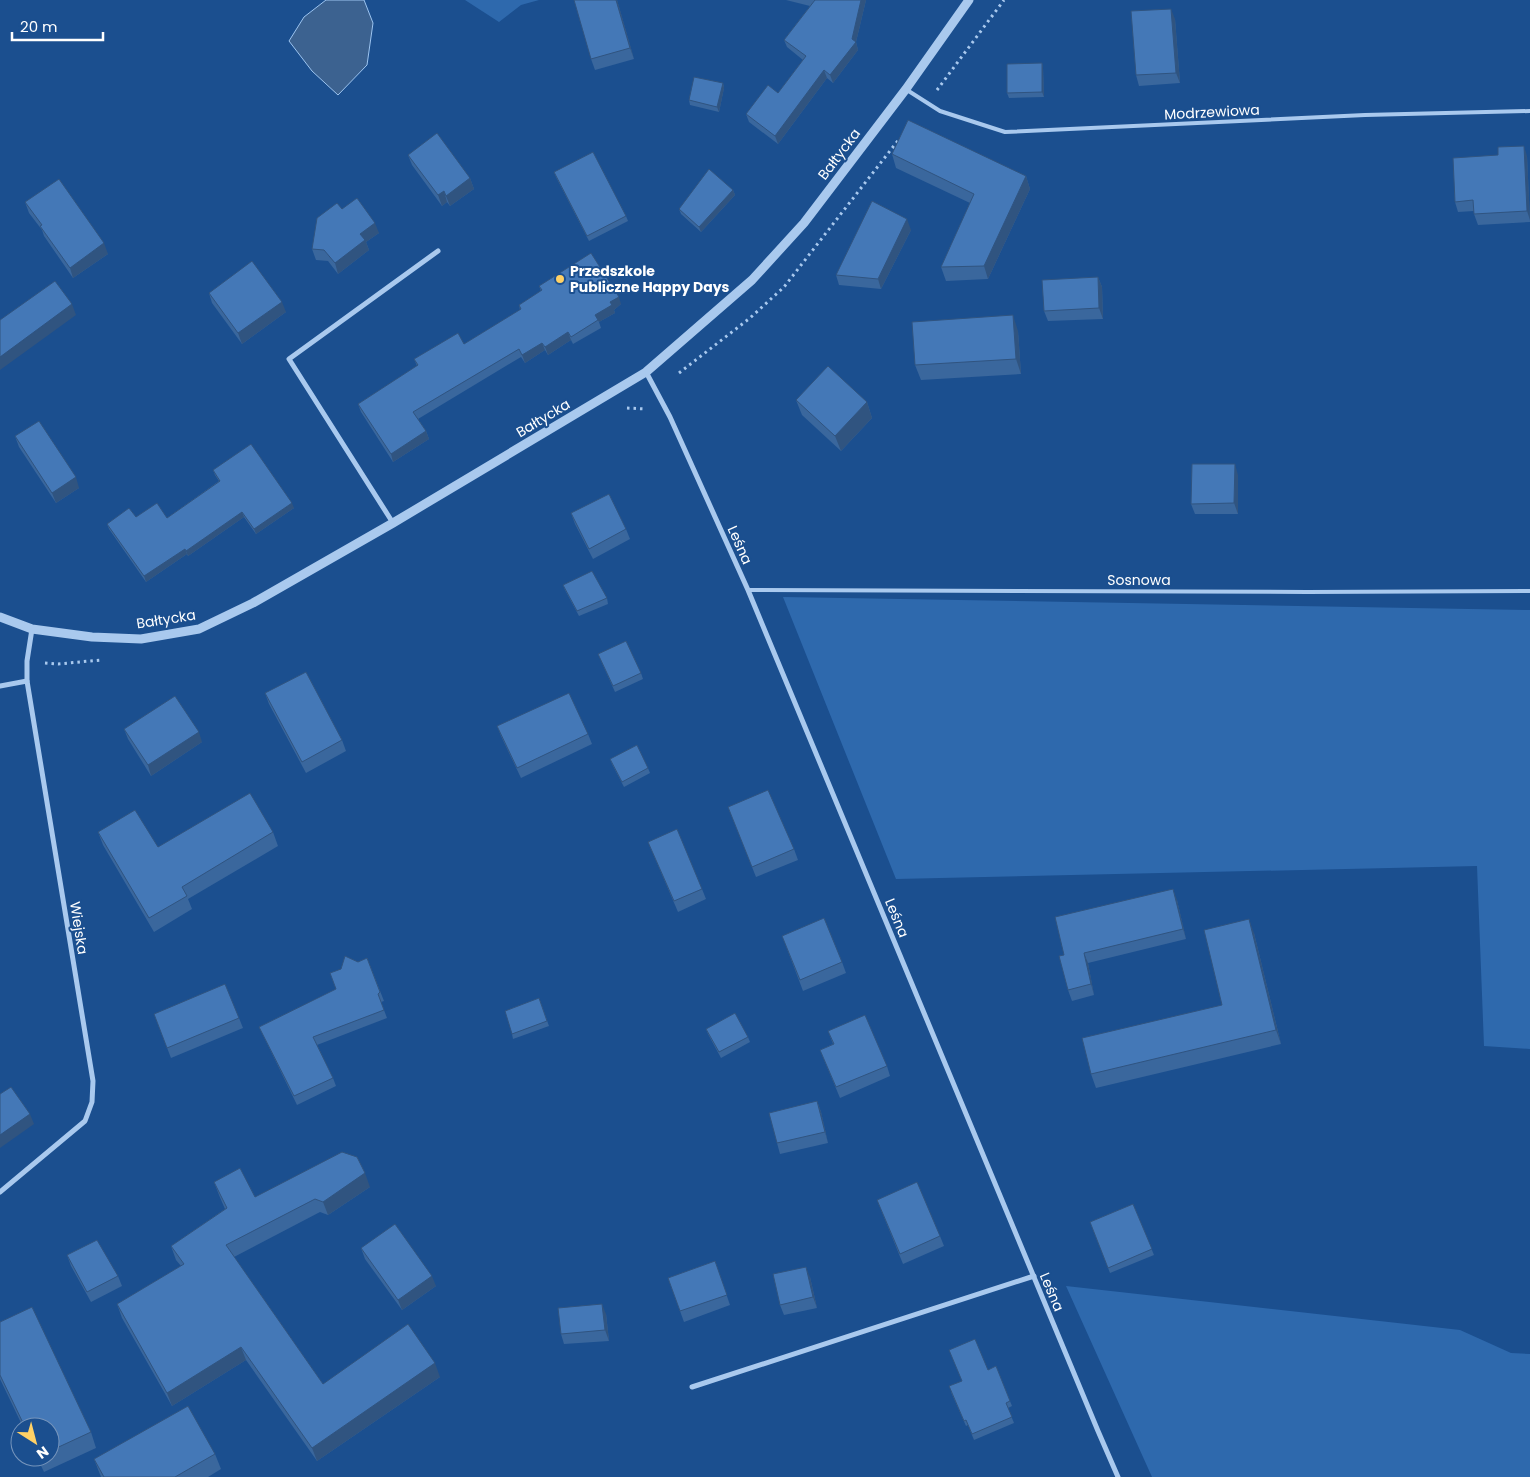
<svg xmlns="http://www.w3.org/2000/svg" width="1530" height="1477" viewBox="0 0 1530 1477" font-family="Poppins,sans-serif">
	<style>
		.green { fill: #2e69ad }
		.water { fill: #3c6290; stroke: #9cc4f0 }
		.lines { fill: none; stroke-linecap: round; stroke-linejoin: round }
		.path { stroke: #a9c9ee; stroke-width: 3; stroke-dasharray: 2.5 4; stroke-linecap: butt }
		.service { stroke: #a9c9ee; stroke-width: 4 }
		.minor { stroke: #a9c9ee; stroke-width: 5 }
		.tertiary { stroke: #a9c9ee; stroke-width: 9 }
		.wall { fill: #3a679d }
		.shaded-wall { fill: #305480 }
		.building { fill: #4478b7; stroke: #305480 }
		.poi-dot { fill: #ffd166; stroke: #1b4f8f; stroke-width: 2 }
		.labels { text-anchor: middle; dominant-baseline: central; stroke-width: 4; stroke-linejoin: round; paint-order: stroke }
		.street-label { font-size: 14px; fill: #fff; stroke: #1b4f8f }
		.poi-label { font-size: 14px; font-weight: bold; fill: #fff; stroke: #1b4f8f; text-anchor: start }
	</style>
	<rect width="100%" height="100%" fill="#1b4f8f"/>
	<g class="green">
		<polygon points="465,0 539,0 521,5 499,22"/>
		<polygon points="783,597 1530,610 1530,1049 1484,1046 1477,866 896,879"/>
		<polygon points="1066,1286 1460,1330 1511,1353 1530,1354 1530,1477 1152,1477"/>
	</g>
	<polygon class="water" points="326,0 364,0 373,23 367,65 338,95 312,71 289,41 304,17"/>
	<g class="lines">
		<g class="path">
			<polyline points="937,90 1004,0"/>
			<polyline points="679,373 750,318 784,287 900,138"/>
			<polyline points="627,408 646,409"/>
			<polyline points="45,663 58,664 101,660"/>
		</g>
		<g class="service">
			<polyline points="907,90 940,111 1005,132 1365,115 1530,111"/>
			<polyline points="748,590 1307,592 1530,591"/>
		</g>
		<g class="minor">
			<polyline points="646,372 670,417 748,590 1098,1431 1118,1477"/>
			<polyline points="393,523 289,359 438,251"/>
			<polyline points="0,686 27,681"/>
			<polyline points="0,1192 85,1121 92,1102 93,1081 27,681 27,661 32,629"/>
			<polyline points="692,1387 1034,1276"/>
		</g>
		<polyline class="tertiary" points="0,617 32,629 92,637 141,639 199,629 253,603 393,523 646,372 752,280 804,223 906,89 969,0"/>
	</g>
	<g class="wall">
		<polygon points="617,0 634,59 595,70 591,59"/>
		<polygon points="786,0 866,0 856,42 858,50 833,83 827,78 778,144 749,122 746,114 778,93 803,60 787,47 784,40 810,6"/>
		<polygon points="1175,19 1180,83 1139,86 1136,75"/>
		<polygon points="1042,63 1043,68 1044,97 1009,98 1007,93"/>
		<polygon points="723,83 724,88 719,112 690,105 689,100"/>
		<polygon points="892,154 1026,176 1030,189 988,279 946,281 941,267 970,203 896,168"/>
		<polygon points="408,155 470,178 474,189 450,206 447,202 442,206 412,165"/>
		<polygon points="1527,156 1530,222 1478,225 1474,214 1474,211 1458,212 1455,202"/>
		<polygon points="554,172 626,216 628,221 589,241 556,177"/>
		<polygon points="733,190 735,195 701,232 681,214 679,209"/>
		<polygon points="25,202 108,254 73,278 44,236 42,230 29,213"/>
		<polygon points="342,209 379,233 366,242 369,250 338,274 328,261 316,260 312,249"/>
		<polygon points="911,230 881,289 839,285 836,275"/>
		<polygon points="1098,277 1102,287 1103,319 1048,321 1044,311"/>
		<polygon points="539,286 621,304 614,310 615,313 599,322 601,328 573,344 571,340 548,355 545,350 525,363 521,357 418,419 426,431 429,439 393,462 361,412 358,404 417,366 414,359 464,344 520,310 519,305 541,291"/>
		<polygon points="209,293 286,312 242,344 212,303"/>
		<polygon points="1018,331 1021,374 921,380 915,365"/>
		<polygon points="796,400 867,402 872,418 841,451 802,415"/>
		<polygon points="15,436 79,488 56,503 19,447"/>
		<polygon points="213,470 294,508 256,534 244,517 188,556 187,554 146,582 109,529 107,524 136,517 167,518 219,481 215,475"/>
		<polygon points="1238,475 1238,514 1195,514 1191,504"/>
		<polygon points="571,513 626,529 630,539 593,559 575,524"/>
		<polygon points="563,585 607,598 608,604 579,616 565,590"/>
		<polygon points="598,654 641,673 643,679 615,692"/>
		<polygon points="265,693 342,740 346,751 306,773 269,704"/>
		<polygon points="497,726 588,734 592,744 521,778 501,736"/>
		<polygon points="124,729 202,742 151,776 128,739"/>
		<polygon points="610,759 648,768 650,773 624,787 612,764"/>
		<polygon points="728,807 794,849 798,860 756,877"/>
		<polygon points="98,832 158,847 273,832 278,846 188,899 192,909 154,932 103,845"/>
		<polygon points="648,842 702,889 706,899 678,912"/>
		<polygon points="1177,900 1186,939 1088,963 1094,995 1072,1001 1068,990 1064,955"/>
		<polygon points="1254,933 1281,1044 1096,1088 1091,1074 1222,1005"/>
		<polygon points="786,946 842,962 846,973 803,991"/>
		<polygon points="367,958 384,1001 381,1002 387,1018 317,1045 333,1078 336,1086 297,1105 263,1035 259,1027 336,989 358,962"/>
		<polygon points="539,998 549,1026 513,1039 512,1034"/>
		<polygon points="154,1014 239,1018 243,1028 171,1058"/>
		<polygon points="706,1029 748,1037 750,1042 721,1058 708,1034"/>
		<polygon points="828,1031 887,1066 890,1076 840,1098 820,1050 833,1044"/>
		<polygon points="817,1101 821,1112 828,1143 780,1154 777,1143"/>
		<polygon points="214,1182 255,1197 370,1187 328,1215 320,1212 234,1257 323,1384 440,1377 317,1461 246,1360 172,1406 122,1318 117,1304 181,1266 176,1260 171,1246 225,1209 219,1195"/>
		<polygon points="877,1200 940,1236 944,1246 903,1264"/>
		<polygon points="1133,1204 1154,1255 1110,1273 1090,1222"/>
		<polygon points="361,1248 436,1286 402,1310 365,1259"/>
		<polygon points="67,1255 118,1276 122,1286 91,1302 71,1266"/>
		<polygon points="715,1261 730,1305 684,1322 668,1278"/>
		<polygon points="810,1277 817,1308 784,1315 780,1305"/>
		<polygon points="606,1314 609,1341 564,1344 561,1334"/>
		<polygon points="0,1322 91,1432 96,1448 44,1472 37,1457 50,1457 50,1427 23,1427 0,1379"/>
		<polygon points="996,1366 1012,1406 1008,1408 1014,1423 974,1440 968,1425 966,1426 951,1392 988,1370"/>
		<polygon points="215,1454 221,1469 208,1477 101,1477 94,1459"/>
	</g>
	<g class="shaded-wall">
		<polygon points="616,0 617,0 634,59 630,48"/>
		<polygon points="861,0 866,0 856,42 858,50 833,83 830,75 852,39"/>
		<polygon points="1171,9 1175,19 1180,83 1176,73"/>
		<polygon points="1042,63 1043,68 1044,97 1042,92"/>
		<polygon points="824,70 827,78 778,144 775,136"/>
		<polygon points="723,83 724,88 719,112 717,107"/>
		<polygon points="1524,146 1527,156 1530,220 1527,211"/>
		<polygon points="1026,176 1030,189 988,279 984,266"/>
		<polygon points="470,178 474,189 450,206 446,196"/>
		<polygon points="733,190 735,195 701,232 699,227"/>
		<polygon points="444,191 447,202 442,206 438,195"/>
		<polygon points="907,219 911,230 881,289 878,279"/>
		<polygon points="375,223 379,233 366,242 369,250 338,274 335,263 360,234"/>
		<polygon points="104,243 108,254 73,278 70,268"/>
		<polygon points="1098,277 1102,287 1103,319 1099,308"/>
		<polygon points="619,297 621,304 614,310 615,313 599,322 595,315 610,302"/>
		<polygon points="282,302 286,312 242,344 238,333"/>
		<polygon points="72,304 76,315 0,370 0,357"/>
		<polygon points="1013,315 1018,331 1021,374 1016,359"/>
		<polygon points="568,332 571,340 548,355 545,347"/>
		<polygon points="542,343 545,350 525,363 522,355"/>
		<polygon points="867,402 872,418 841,451 835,436"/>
		<polygon points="426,431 429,439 393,462 391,454"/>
		<polygon points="1235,464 1238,475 1238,514 1234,503"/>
		<polygon points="76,477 79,488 56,503 52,493"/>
		<polygon points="292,503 294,508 256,534 254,529"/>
		<polygon points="242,512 244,517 188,556 186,551"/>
		<polygon points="185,549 187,554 146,582 144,576"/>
		<polygon points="199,732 202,742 151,776 148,765"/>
		<polygon points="1173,889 1177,900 1186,939 1183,929"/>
		<polygon points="1249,919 1254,933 1281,1044 1276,1030"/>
		<polygon points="1084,953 1088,963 1094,995 1091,984"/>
		<polygon points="817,1101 821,1112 828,1143 825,1132"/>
		<polygon points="30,1114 34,1124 0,1148 0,1135"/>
		<polygon points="365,1173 370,1187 328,1215 323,1202"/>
		<polygon points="806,1267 810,1277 817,1308 813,1297"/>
		<polygon points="432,1276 436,1286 402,1310 398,1300"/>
		<polygon points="602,1304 606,1314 609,1341 605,1330"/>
		<polygon points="241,1347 246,1360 172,1406 167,1393"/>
		<polygon points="435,1363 440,1377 317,1461 312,1448"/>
	</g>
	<g class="building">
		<polygon points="574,0 616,0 630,48 591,59"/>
		<polygon points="815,0 861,0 852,39 856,42 830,75 824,70 775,136 746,114 768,85 778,93 806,56 784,40"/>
		<polygon points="1171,9 1176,73 1136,75 1131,11"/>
		<polygon points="1042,63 1042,92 1007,93 1007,64"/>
		<polygon points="694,77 723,83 717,107 689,100"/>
		<polygon points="908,120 1026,176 984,266 941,267 974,194 892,154"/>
		<polygon points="437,133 470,178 446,196 444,191 438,195 408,155"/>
		<polygon points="1524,146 1527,211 1474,214 1473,200 1455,202 1453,158 1498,155 1498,147"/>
		<polygon points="593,152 626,216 587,236 554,172"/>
		<polygon points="709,169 733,190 699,227 679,209"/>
		<polygon points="59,179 104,243 70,268 40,226 42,225 25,202"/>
		<polygon points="357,198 375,223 360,234 365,240 335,263 324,250 312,249 317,218 337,203 342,209"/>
		<polygon points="872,201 907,219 878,279 836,275"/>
		<polygon points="591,253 619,297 610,302 612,305 595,315 598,320 571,337 568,332 545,347 542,343 522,355 519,349 413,412 426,431 391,454 358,404 418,365 414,359 458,333 464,344 521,309 519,305 542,290 539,286"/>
		<polygon points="252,261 282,302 238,333 209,293"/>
		<polygon points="1098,277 1099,308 1044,311 1042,280"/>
		<polygon points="55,281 72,304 0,357 0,320"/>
		<polygon points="1013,315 1016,359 915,365 912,322"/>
		<polygon points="828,366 867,402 835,436 796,400"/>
		<polygon points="39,421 76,477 52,493 15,436"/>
		<polygon points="251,444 292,503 254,529 242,512 186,551 185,549 144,576 107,524 129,508 136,517 157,503 167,518 220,481 213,470"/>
		<polygon points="1192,464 1235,464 1234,503 1191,504"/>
		<polygon points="609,494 626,529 589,549 571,513"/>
		<polygon points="592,571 607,598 577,611 563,585"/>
		<polygon points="626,641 641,673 613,686 598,654"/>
		<polygon points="306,672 342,740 302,762 265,693"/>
		<polygon points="569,693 588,734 517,768 497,726"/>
		<polygon points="175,696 199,732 148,765 124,729"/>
		<polygon points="637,745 648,768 622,782 610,759"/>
		<polygon points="768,790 794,849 752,867 728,807"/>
		<polygon points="250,793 273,832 182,887 187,896 149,918 98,832 135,810 158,847"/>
		<polygon points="677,829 702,889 674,901 648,842"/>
		<polygon points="1173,889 1183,929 1084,953 1091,984 1068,990 1059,956 1064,955 1055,917"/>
		<polygon points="824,918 842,962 800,980 782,936"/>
		<polygon points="1249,919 1276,1030 1091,1074 1082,1038 1222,1005 1204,930"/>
		<polygon points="345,956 358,962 367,958 380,992 378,994 384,1010 313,1037 333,1078 294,1096 259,1027 336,989 330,973 341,969"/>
		<polygon points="225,984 239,1018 167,1048 154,1014"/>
		<polygon points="539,998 547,1021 512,1034 505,1011"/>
		<polygon points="735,1013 748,1037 719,1052 706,1029"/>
		<polygon points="865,1015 887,1066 836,1087 820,1050 834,1044 828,1031"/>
		<polygon points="11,1087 30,1114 0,1135 0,1094"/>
		<polygon points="817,1101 825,1132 777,1143 769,1113"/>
		<polygon points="342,1152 357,1157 365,1173 323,1202 315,1199 226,1245 323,1384 408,1324 435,1363 312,1448 241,1347 167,1393 117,1304 184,1264 171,1246 227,1208 214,1182 240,1168 255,1197"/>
		<polygon points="917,1182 940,1236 900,1254 877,1200"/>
		<polygon points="1133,1204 1152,1249 1108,1268 1090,1222"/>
		<polygon points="395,1224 432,1276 398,1300 361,1248"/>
		<polygon points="97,1240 118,1276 87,1292 67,1255"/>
		<polygon points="715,1261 727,1295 680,1311 668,1278"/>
		<polygon points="806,1267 813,1297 780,1305 773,1274"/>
		<polygon points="602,1304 605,1330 561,1334 558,1308"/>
		<polygon points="32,1307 91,1432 50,1451 50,1427 25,1427 0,1375 0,1322"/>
		<polygon points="975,1339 988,1370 996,1366 1010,1401 1006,1403 1012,1417 972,1434 966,1420 964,1421 949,1386 962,1381 949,1350"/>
		<polygon points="188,1406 215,1454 175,1477 104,1477 94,1459"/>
	</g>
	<circle class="poi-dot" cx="560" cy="279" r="5"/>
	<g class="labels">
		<g class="street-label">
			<text transform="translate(1212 112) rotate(-3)">Modrzewiowa</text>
			<text transform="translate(839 154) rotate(-53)">Bałtycka</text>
			<text transform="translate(543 418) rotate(-31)">Bałtycka</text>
			<text transform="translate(740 545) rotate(66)">Leśna</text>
			<text x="1139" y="580">Sosnowa</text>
			<text transform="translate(166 619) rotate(-9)">Bałtycka</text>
			<text transform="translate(897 918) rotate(68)">Leśna</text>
			<text transform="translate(79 928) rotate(81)">Wiejska</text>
			<text transform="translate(1052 1292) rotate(67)">Leśna</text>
		</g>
		<g class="poi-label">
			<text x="570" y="271">Przedszkole<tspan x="570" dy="16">Publiczne Happy Days</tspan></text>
		</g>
	</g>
	<g transform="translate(35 1442) rotate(144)"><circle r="24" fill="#1b4f8f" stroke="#7695bc"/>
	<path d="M0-4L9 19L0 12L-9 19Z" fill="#ffd166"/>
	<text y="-8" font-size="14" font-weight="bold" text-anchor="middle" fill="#ffffff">N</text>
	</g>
	<path d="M12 32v8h91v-8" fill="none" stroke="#ffffff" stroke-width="2.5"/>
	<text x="20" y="32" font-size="15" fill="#ffffff" stroke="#1b4f8f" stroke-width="4" paint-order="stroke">20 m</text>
</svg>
